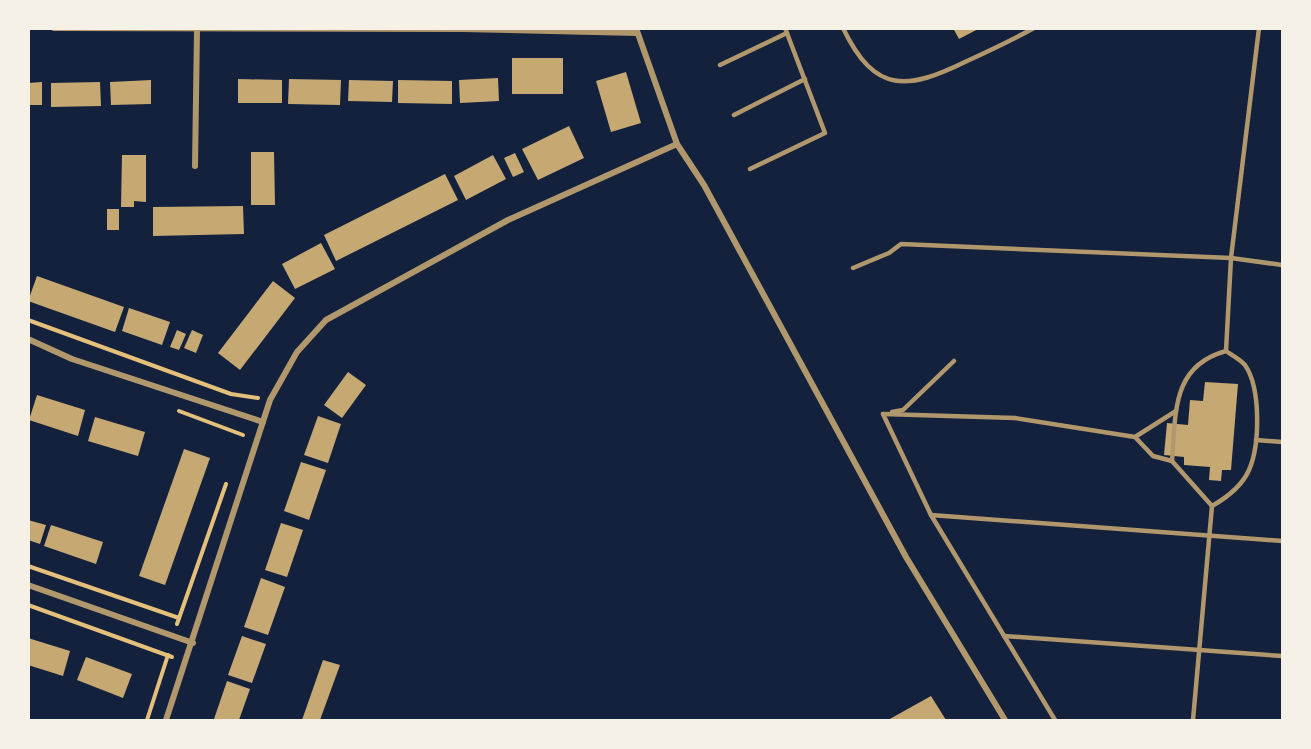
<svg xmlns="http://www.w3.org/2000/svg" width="1311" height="749" viewBox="0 0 1311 749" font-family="'Nunito Sans',sans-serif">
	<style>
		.building { fill: #c6a872 }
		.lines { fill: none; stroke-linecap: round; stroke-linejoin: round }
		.path { stroke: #e5c07b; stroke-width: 4 }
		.service { stroke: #b1986c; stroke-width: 4.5 }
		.minor { stroke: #b1986c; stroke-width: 6 }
	</style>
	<rect width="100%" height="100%" fill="#14213d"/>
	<g class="building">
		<polygon points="953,28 980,28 959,39"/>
		<rect x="512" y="58" width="51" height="36"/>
		<polygon points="626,72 641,123 611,132 596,81"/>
		<polygon points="498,78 499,101 460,103 459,80"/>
		<polygon points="238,79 282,80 282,103 238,103"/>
		<polygon points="289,79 341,80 340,105 288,104"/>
		<polygon points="151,80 151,104 111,105 110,82"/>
		<polygon points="349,80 393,81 392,102 348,101"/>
		<polygon points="398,80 452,81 452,104 398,103"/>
		<polygon points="42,82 42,105 28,105 28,83"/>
		<polygon points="100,82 101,106 51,107 51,83"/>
		<polygon points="569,126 584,158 538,180 522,149"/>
		<polygon points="251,152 274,152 275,205 251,205"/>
		<polygon points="515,153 524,172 513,177 504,158"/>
		<polygon points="122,155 146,155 146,202 134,201 134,207 121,207"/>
		<polygon points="493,155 506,179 466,200 454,176"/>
		<polygon points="445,174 458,200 336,261 324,235"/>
		<polygon points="243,206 244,234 153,236 153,207"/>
		<rect x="107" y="209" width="12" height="21"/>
		<polygon points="321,243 335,269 295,289 282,264"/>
		<polygon points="37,276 124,307 115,332 28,301"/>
		<polygon points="273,281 295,298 240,370 218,353"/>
		<polygon points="129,308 170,322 162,345 122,331"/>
		<polygon points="177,330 186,334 179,350 170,347"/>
		<polygon points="192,330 203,335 196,353 184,348"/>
		<polygon points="348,372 366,385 342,418 324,405"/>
		<polygon points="1205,382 1238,384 1231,470 1222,470 1221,481 1209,480 1210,467 1184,465 1184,457 1164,455 1167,423 1188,425 1190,400 1203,401"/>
		<polygon points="37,395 85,410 78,436 29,420"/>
		<polygon points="318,416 341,424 328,463 304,455"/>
		<polygon points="95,417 145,432 138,456 88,441"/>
		<polygon points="184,449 210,458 165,585 139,576"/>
		<polygon points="301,462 326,470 309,520 284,511"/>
		<polygon points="28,520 46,525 40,544 28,540"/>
		<polygon points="281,523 303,530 287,577 265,570"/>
		<polygon points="51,525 103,542 96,564 44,546"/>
		<polygon points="261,578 285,587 268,635 244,627"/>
		<polygon points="242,636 266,644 252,683 228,675"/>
		<polygon points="28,638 70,651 63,676 28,665"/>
		<polygon points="86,657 132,674 123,698 77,680"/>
		<polygon points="323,660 340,665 320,720 302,720"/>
		<polygon points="227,681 250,689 239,720 214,719"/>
		<polygon points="931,696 946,720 888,720"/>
	</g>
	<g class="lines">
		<g class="path">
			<polyline points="28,320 231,394 258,398"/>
			<polyline points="179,411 243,435"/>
			<polyline points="28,566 179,618"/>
			<polyline points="28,605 172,657"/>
			<polyline points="177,624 226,484"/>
			<polyline points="147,720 168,655"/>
		</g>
		<g class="service">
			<path d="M843,28C875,95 908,90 967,61C989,51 1012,40 1034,28"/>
			<polyline points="720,65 787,33"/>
			<polyline points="734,115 805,79"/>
			<polyline points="750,169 825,133 785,28"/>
			<polyline points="853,268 889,253 901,244 1231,258 1282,265"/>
			<path d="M1226,351C1232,355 1241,360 1245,365C1261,388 1260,445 1249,470C1242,486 1226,498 1212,506L1172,461C1176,414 1171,366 1226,351Z"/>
			<polyline points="1226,351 1231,258 1259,28"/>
			<polyline points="892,412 903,410 954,361"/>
			<polyline points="883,414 931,515 1055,720"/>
			<polyline points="883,414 1015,418 1135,437 1153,456 1172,461"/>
			<polyline points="1135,437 1176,411"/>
			<polyline points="1256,440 1282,442"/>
			<polyline points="931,515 1282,541"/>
			<polyline points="1004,636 1282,656"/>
			<polyline points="1193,720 1212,506"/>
		</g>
		<g class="minor">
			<polyline points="54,28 463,29 637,33"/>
			<polyline points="636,28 677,144 704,185 906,557 1005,720"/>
			<polyline points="195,166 197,30"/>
			<polyline points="28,339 72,359 263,422"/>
			<polyline points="28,585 193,643"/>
			<polyline points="166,720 270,400 297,352 326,320 508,220 677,144"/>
		</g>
	</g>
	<rect width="1311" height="749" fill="none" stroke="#f6f1e7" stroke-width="60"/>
</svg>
